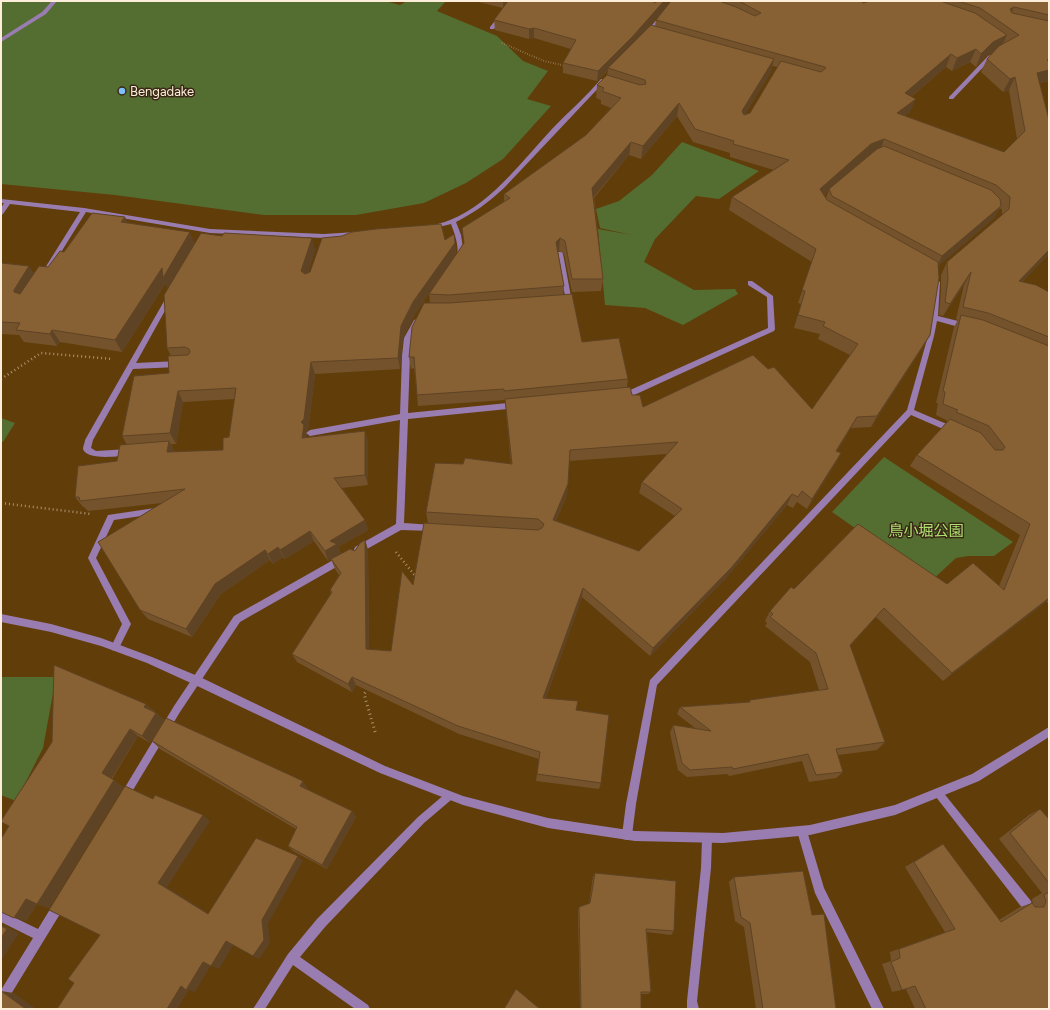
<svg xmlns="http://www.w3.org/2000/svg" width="1050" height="1010" viewBox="0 0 1050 1010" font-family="Figtree,'Noto Sans JP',sans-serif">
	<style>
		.green { fill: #536e30 }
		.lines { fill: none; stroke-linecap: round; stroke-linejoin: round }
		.path-far2 { stroke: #ad926e; stroke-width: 2; stroke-dasharray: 0.5 2; stroke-linecap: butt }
		.path-far1 { stroke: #ad926e; stroke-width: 2.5; stroke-dasharray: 1 3; stroke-linecap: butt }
		.path { stroke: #ad926e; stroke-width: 3; stroke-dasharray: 1 3.5; stroke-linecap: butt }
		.service { fill: #997db0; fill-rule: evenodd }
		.minor { fill: #997db0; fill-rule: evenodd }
		.tertiary { fill: #997db0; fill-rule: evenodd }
		.wall { fill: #74532c; fill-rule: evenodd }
		.shaded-wall { fill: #5e4324 }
		.building { fill: #876033; stroke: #5e4324; fill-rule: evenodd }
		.poi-dot { fill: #80bdfa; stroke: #392815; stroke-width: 1.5 }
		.labels { text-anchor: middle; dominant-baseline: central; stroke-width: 3; stroke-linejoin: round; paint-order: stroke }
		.far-poi-label { font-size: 13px; fill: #feedd9; stroke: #392815; text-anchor: start }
		.park-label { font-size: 15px; fill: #aee071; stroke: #392815 }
	</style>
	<rect width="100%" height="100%" fill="#613d0a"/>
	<g class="green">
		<polygon points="1,1 385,1 400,5 407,1 446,1 437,11 497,36 523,61 548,71 527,99 551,106 503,159 466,183 424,203 356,215 264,215 115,195 1,184"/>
		<polygon points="682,142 759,171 719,199 696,196 655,239 644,262 694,290 735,289 738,294 683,325 645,308 605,305 598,229 632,235 600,228 596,209 619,201 652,175"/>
		<polygon points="1,418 15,423 3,442 1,441"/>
		<polygon points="884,457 1013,542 994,556 968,556 956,558 931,581 832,512"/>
		<polygon points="1,677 56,677 43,748 16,801 1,795"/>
	</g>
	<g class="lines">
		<polyline class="path-far2" points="502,43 544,61 566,66"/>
		<g class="path-far1">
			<polyline points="1,379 41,353 113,359"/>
			<polyline points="1,503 91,514"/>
			<polyline points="396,552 416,577"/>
		</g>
		<polyline class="path" points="368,689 364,694 376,735"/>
		<polygon class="service" points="939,789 942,791 1031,901 1032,905 1031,909 1027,910 1023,909 936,797 934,794 936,791"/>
		<g class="minor">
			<polygon points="52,1 57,1 46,14 1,42 1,38 42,12"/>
			<polygon points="511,1 516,1 494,29 490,29 490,27"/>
			<polygon points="673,1 678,1 649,35 645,35 645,33"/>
			<polygon points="992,54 997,55 992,58 953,99 949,99 949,97 988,56"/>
			<path d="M601,79L606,80L504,188C489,202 474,213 456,222L461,235L464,255L460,262H456L455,260C461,250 455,235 451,224L431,229L428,227L429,226C436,224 443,223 450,220C492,203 521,162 552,129C568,112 586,97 601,79Z"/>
			<polygon points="1,199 84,208 210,229 324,234 356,232 359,234 356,236 324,238 210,233 86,212 45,278 43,278 40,276 80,212 10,204 3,214 1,215 1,208 4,203 1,203"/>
			<polygon points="558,252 562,252 563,254 572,302 568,305 565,303 566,301 557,254"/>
			<polygon points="935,280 937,280 940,282 938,316 966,323 969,326 966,329 937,321 934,336 914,410 956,428 957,430 956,432 950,432 911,415 657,685 636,804 632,835 631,839 627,840 623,839 622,835 626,804 650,680 907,410 928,336"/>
			<polygon points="748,281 752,281 773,296 775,329 774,331 632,396 622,398 619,397 618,395 619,393 628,391 768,328 767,297 748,285"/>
			<path d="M167,296H169L172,298L136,363L178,361L182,364L178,367L133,369L93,440L91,448L96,451L129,449L133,452L129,455C120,456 87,461 83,449C83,447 85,442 85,440Z"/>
			<polygon points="416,319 419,322 412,338 410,356 408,413 517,402 521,405 517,408 408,419 404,523 433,525 436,526 437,528 436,530 433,531 401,530 358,554 355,553 354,550 355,547 396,524 400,420 310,436 306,433 310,430 400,414 402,356 404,338 414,320"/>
			<polygon points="155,508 158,509 159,511 158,513 155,514 114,520 96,558 131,624 118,650 115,651 112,650 111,647 122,624 88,558 108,515"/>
			<polygon points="342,555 345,556 346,559 345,562 240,622 180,712 127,800 124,802 121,800 119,797 121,794 174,706 234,616"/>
			<polygon points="448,792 451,794 453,797 451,800 424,823 325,927 300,957 368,1005 370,1009 355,1009 293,965 265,1009 253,1009 288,954 317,919 418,817 445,794"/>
			<polygon points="802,826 806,827 807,831 824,888 884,1009 872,1009 815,893 797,831 798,827"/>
			<polygon points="707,834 711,835 712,839 711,868 697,1001 699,1009 687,1009 687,1001 701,868 702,839 703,835"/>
			<polygon points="59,900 63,901 64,905 63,909 5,1004 1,1005 1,990 33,938 1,922 1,911 38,929 55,901"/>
		</g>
		<polygon class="tertiary" points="1,614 51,624 101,638 152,657 200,677 385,766 463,796 548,818 635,831 723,833 810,825 895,805 972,774 1049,727 1049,737 979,781 895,815 810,835 723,843 635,841 548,828 463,805 380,773 193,684 147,663 101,646 51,632 1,622"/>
	</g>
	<g class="wall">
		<path d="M475,1H667L666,7L645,31L655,26L656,20L671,1H1049V81L1040,83L1049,120V254L1022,282L1049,292V603L1046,602L943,681L876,617L850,646L885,742L877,750L838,755L843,772L836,778L809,782L802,761L729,776L727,774L687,777L678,770L670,733L673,725L695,728L677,714L680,707L748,702L750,700L819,690L810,662L765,626L767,623L765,621L770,611L794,589L947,584L999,586L1020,535L910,466L917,455L948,421L936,415L938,403H936L954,327L958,320L956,319L964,285L943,316L939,315L941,291V275L947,262L1002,215V210L1000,208L994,218L938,266L930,335L923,347L871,427L851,428L837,451L841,453L835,464L807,509L797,502L793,508L787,505L727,577L650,656L582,597L546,698L576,710L601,783L599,789L536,781L539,759L459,734L356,685L352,692L297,662L292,654L331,594L330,590L339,575L335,569L331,559L355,551L365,540L368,550L369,649L391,651L413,585L428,523L426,512L463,464H511L506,411L505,402V400L418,406L417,395L414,368L411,369L409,357L430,303L429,294L456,255L415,314L403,337L400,369L315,374L308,430L306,432L307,437L365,431L368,442V485L342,488L365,520L368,530L338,547L341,554L328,561L314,541L285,559L283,557L273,564L270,560L221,594L192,637L148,619L140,610L162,503L88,511L84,507H83L75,497L117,461L127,445L122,436L169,373L171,356L167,348L168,289L165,284L122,352L60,342L57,346L24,342L19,335L1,334V263L34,273L48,267L64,252L128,223L195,243L315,250L308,273L445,240L455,243L456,255L464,244L462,228L504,202V194L586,135L611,108L601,104V100L596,98L597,85L607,75L608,70L597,81L563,73V63L571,49L534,38L529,39L495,30L494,20L503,8ZM994,51L987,59L981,72L1003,92L1009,90L1017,139L1004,152L905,116L910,112L911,97L946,67L952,71L970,62L976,67L987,55ZM772,66L777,67L750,113L745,114L771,72ZM677,116L693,142L730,153V157L774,170L732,197L729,210L812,262L798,303L801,304L794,328L820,334L818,339L850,355L812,409L643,407L632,395L627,387L628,379L582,342L563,295L564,286L558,252L559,251L564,254L572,292L601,291L603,279L594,198L629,155L641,159ZM868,156L846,175L866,157ZM829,190L826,198L824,195ZM235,399L229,437L223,450L175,452L171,444H176L183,402ZM667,454L642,482L639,493L675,516L639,551L556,521L567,495L569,461Z"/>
		<polygon points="146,704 164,720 150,743 138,736 112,779 123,787 49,908 37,904 26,921 9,826 52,742"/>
		<polygon points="152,741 303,781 307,788 307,789 352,811 356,817 327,869 293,851 288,846 296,829 160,749"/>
		<polygon points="1040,809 1049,819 1049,1009 915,1009 906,989 892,992 882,964 891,961 890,952 945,932 905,867 943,844 999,920 1020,907 1032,903 1033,905 1032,899 1042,893 999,839 1029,815"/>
		<polygon points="595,873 674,931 671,935 647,932 651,992 648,994 641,994 641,1009 580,1009 578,911 579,907 589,904 593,877"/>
		<polygon points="734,877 812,915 836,1009 756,1009 744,927 735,921 729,882"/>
	</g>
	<g class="shaded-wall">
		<polygon points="503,1 509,1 503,8"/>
		<polygon points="664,1 667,1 666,7 633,45 608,68 608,70 597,81 598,71"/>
		<polygon points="1014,7 1008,20 1010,9"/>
		<polygon points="534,28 534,38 529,39 529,29"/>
		<polygon points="1007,35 1001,48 987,55 976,67 981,54 993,42"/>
		<polygon points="976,49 970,62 952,71 957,58"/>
		<polygon points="951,54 946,67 900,106 905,93"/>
		<polygon points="774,59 771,72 739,124 742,111"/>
		<polygon points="1049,59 1049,81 1031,85 1037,73 1047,60"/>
		<polygon points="1015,77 1009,90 1003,92 1010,79"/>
		<polygon points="916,99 910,112 892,126 897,113"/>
		<polygon points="679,103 677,116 641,159 643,146"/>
		<polygon points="884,139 880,152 866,157 816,202 820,189 871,144"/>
		<polygon points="631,142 629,155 591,200 592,188"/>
		<polygon points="1001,206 994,218 936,268 942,256"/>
		<polygon points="125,217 131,230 121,222"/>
		<polygon points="190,232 195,244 168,290 165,284 122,352 115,340 162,268"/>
		<polygon points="312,238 315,250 305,283 301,271"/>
		<polygon points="560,238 559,251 556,254 556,242"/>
		<polygon points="455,243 456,255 415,314 403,337 400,369 398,358 401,326 413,302"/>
		<polygon points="1049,250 1049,254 1011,293 1019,281"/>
		<polygon points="29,266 37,278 22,302 14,292 14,290"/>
		<polygon points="971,272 964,285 943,316 950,304"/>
		<polygon points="52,330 60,342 57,346 50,334"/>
		<polygon points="930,335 923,347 871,427 877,416"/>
		<polygon points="311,362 315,374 308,430 306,432 307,436 306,448 302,438 301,422"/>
		<polygon points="178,391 183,402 176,444 170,433"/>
		<polygon points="857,417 851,428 831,462 836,451"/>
		<polygon points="365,431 368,442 368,485 365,475"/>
		<polygon points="169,441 175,452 167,452"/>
		<polygon points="841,453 835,464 807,509 812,499"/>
		<polygon points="568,484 567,495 552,530 553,520"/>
		<polygon points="792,494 787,505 727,577 650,656 653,648"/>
		<polygon points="365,520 368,530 338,547 341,554 328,561 325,551 330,541"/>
		<polygon points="310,531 314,541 285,559 280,550"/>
		<polygon points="365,540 368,550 369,658 366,649"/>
		<polygon points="278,547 283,557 273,564 268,554"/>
		<polygon points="265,550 270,560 221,594 192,637 186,629 215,584"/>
		<polygon points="583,588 582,597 543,706 543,698"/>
		<polygon points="1049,598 1049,599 1046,602 943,681 952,673"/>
		<polygon points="884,608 876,617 843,654 850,645"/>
		<polygon points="352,677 356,685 352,692 348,684"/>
		<polygon points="146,704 154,711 144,707"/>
		<polygon points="156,713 164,720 150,743 142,736"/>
		<polygon points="130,729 138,736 111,779 102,773"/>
		<polygon points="114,780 123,787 49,908 37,904"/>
		<polygon points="303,781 307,788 305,792 300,786"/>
		<polygon points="352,811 356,817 327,869 322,865"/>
		<polygon points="203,815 210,821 167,887 216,918 208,914 158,883"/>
		<polygon points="298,856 303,861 268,924 270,943 259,959 253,956 262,920"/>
		<polygon points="26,899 38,903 26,921 14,918"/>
		<polygon points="1,924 19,933 1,961"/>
		<polygon points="226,941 234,944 219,969 211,966"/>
		<polygon points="203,962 211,965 195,992 189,990 177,1009 167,1009 181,986"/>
		<polygon points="1,991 14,993 36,1009 26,1009"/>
	</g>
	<g class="building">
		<polygon points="508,1 656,1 654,3 658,1 664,1 634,35 598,71 563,63 576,40 534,28 529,29 494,20"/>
		<path d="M671,1H719L736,7L755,16L761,13L741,2L738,1H861L863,3L870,1H941L943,2L975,13L1007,35L993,42L981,54L976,49L957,58L951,54L905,93L916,99L897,113L1004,152L1025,131L1015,77L1010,79L987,59L999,46L1019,35L980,8L958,1H1049V15L1014,7L1010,9L1012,13L1049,21V59L1047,60L1049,61V70L1037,73L1049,120V250L1019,281L1036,285L1049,292V337L988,313L963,307L971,272L950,304L945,302L948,279L947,262L1009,209L1010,197L996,185L884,139L871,144L820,189L827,200L938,262L939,278L930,335L877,416L857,417L836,451L841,453L812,499L802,491L798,497L792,494L732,567L653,648L583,588L543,698L578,701L576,710L609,715L601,783L537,774L540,752L458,726L352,677L348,684L292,654L332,592L330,590L341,573L331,559L350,549L355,551L360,543L365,540L366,649L391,651L402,571L413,585L424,523L538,530L542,528L544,524L538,519L426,512L435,463L463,464L465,458L512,464L505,399L630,387L632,395H640L643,407L753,355L768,369L774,367L812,409L858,344L823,326L825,322L798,315L805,291L802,290L816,249L732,197L789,160L733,144L734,141L695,129L679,103L643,146L631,142L592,188L603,279H572L565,241L560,238L556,242L564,286L449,295L429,294L464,243L462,228L510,198L504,194L586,135L621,98L602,91L604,88L597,85L607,75L640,85L646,84L645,80L608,68L651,25L774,59L742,111L744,115L750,113L781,61L821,72L826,68L825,67L656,20ZM678,442L642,482L682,509L639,551L553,520L568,484L570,450Z"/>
		<polygon points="884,146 991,190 1000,199 1001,206 942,256 832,196 829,189 877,149"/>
		<polygon points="92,213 125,217 121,222 190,232 163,278 162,268 115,340 52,330 50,334 16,330 20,323 1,322 1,263 29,266 14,290 14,292 20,294 39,266 48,267 60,251 64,252"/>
		<polygon points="441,224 445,240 454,234 455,243 413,302 401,326 398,358 311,362 304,419 301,422 304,425 302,438 365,431 365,475 334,478 365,520 330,541 337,544 325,551 310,531 280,550 278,547 268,554 265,550 215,584 186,629 140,610 98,542 185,489 80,501 79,497 75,497 78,466 117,461 120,445 169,441 167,452 223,450 223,438 229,437 236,388 178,391 170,433 122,436 134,376 169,373 168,356 188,355 190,352 189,349 185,347 167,348 164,295 201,233 222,236 224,233 312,238 301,271 305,274 310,272 322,238 342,236 352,232 376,229"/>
		<polygon points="572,294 582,342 619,338 628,379 504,391 504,389 417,395 414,357 409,357 412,327 424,303 449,303"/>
		<polygon points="961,315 983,320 1049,346 1049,598 952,673 884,608 850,645 885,742 836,749 843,772 816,775 808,754 733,769 732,767 690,770 682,763 673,725 711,731 680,707 750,702 750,700 828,689 816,653 770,617 773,614 770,611 791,587 794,589 858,524 947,584 973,563 1004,590 1030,524 917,455 950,419 981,433 995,450 1003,450 1005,447 989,426 956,412 958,410 943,404 945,392 943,391"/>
		<polygon points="54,665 146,704 144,707 156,713 142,736 130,729 102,773 114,780 37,904 26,899 14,918 1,912 1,839 9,826 1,822 1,821 52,742"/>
		<polygon points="166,718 303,781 300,786 352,811 322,865 288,846 297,827 152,741"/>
		<polygon points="125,786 153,799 155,795 203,815 158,883 208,914 256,838 298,856 262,920 264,940 253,956 226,941 211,966 203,962 186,990 181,986 167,1009 57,1009 74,983 68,979 100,935 49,910"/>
		<polygon points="1040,809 1049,819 1049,883 1010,833"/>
		<polygon points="943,844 1001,922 1032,903 1035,907 1044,907 1046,901 1044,895 1049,892 1049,1009 926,1009 915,986 902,990 891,962 900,958 899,949 955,929 914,862"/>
		<polygon points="803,871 812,915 824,914 836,1009 763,1009 750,923 741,917 734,877"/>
		<polygon points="595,873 676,881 674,931 646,929 651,992 641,992 641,1009 581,1009 579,907 590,903"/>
		<polygon points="1,926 7,929 1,938"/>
		<polygon points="516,989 540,1009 504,1009"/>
		<polygon points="1,991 26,1009 1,1009"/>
	</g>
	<circle class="poi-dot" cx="122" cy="91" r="4"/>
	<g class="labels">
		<g class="far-poi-label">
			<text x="130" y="91">Bengadake</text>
		</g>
		<g class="park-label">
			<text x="926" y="531">鳥小堀公園</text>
		</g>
	</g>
	<rect width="1050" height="1010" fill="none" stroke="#feedd9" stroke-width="4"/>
</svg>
